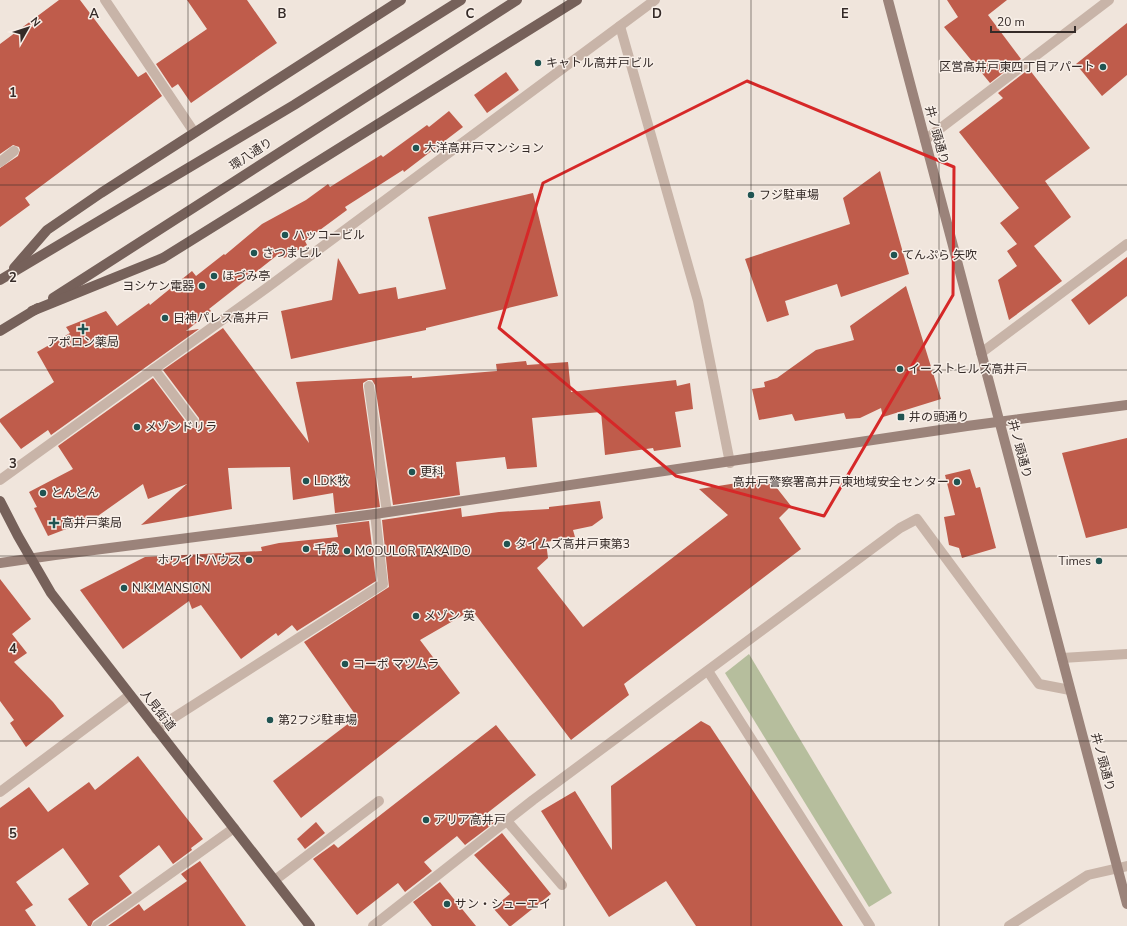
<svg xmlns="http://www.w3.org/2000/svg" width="1127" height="926" viewBox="0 0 1127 926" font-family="'Nunito Sans','Noto Sans JP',sans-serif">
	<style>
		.green { fill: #b6be9d }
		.building { fill: #bf5c4b }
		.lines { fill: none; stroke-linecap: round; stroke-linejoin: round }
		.lane { stroke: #c8b4a8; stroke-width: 10 }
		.street { stroke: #c8b4a8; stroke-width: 10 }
		.secondary { stroke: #9b837a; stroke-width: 10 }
		.primary { stroke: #76615a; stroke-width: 10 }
		.marked { fill: none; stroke: #d62828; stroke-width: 3; stroke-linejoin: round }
		.grid { fill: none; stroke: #352b28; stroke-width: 1; stroke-opacity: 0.55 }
		.poi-dot { fill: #205452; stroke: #f8efe8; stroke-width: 1.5 }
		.labels { text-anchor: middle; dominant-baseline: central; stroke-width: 3; stroke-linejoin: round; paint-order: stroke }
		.poi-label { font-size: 12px; fill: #352b28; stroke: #f8efe8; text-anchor: start }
		.street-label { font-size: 12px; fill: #352b28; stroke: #f8efe8 }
		.grid-label { font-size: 13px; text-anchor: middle; font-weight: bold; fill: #352b28; stroke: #f8efe8; stroke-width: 3; stroke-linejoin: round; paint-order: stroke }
	</style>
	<rect width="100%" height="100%" fill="#f0e5dc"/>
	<polygon class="green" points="749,654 892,893 869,907 725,673"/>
	<g class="building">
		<polygon points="59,0 80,0 138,77 146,72 162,96 25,198 30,205 0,227 0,168 18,156 20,150 19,147 13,145 0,154 0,44"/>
		<polygon points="187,0 247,0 277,43 191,103 178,84 172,88 156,64 207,29"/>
		<polygon points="947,0 1007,0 988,15 1021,59 990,83 944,27 958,17"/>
		<polygon points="1127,23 1127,75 1102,96 1076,64"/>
		<polygon points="1029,69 1090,148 1045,181 1071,217 1034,246 1062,281 1009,320 998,280 1017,266 1007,251 1017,244 1000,223 1019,208 959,132 1003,98 998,93"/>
		<polygon points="506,72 519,90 487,113 474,95"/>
		<polygon points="449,111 463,127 404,172 403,170 345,207 347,210 305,241 307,245 284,258 280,253 209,309 211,311 186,331 199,329 51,435 48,430 21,449 0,422 0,419 54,382 37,352 70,333 66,327 106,311 117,326 149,303 150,305 192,271 196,276 224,254 225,255 262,224 306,200 328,184 330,187 381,155 383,157 427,125 429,127"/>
		<polygon points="880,171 909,274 841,297 837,284 785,301 789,315 767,322 745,259 850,224 843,198"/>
		<polygon points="533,193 558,296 426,328 426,330 291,359 281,311 332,300 338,258 359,294 396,287 398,299 446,289 428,217"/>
		<polygon points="1127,257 1127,296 1089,325 1071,300"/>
		<polygon points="906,286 941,399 883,417 881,408 860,418 846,419 844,413 795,421 792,414 759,420 752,389 765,387 764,382 777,378 816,350 854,340 850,326"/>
		<polygon points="223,328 309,443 296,382 412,376 412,378 497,371 496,364 526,361 527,365 568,362 571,392 676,380 677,386 690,383 693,409 675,412 681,447 654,451 653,448 605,455 601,412 532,418 537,467 507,469 505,457 456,462 460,495 393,505 375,385 372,380 368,380 363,383 363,387 380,507 335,513 333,493 293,500 290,467 228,468 232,509 141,525 187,484 148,499 143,484 95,518 48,536 34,508 37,507 29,492 73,469 58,446 153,378 189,426 192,428 198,427 200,424 199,418 163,370"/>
		<polygon points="1127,438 1127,528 1086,538 1062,453"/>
		<polygon points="970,469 976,488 980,487 996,548 962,558 959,548 949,545 944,517 955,515 945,475"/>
		<polygon points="769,478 791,506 779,518 801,549 624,684 629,695 571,740 472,610 420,640 460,693 301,818 273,781 357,717 304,642 389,587 382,520 461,508 462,517 499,512 549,509 549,507 600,501 603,518 592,526 573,530 575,537 546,542 548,558 537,568 583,627 728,515 699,489"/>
		<polygon points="369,521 376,581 297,631 292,625 278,636 276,633 241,659 201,605 192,609 189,601 123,649 80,590 145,557 262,551 261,547 279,543 338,537 336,525"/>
		<polygon points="0,579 31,619 12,634 27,653 14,662 53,702 64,716 26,747 10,723 14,720 0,701"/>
		<polygon points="701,721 710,726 843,926 696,926 666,881 609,917 541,811 575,791 612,850 611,786"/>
		<polygon points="496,725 536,775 486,814 494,823 465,845 457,836 424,862 432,871 405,892 398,883 357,915 313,859 334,844 338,848"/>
		<polygon points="138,756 203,839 191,848 192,850 173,864 159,845 119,876 132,893 93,921 91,926 88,926 68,899 89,884 63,848 16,882 33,905 25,910 36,926 0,926 0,808 29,787 48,812 89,782 95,790"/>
		<polygon points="316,822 325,833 305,849 297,839"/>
		<polygon points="502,833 551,894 511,926 509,926 493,908 510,894 474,855"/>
		<polygon points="200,861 246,926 108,926 139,904 144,911 187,881 181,874"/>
		<polygon points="440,882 476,926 432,926 413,902"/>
	</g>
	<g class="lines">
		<g class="lane">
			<polyline points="105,0 194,132"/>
			<polyline points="925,140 1109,0"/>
			<polyline points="0,162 14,151"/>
			<polyline points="981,353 1127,244"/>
			<polyline points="154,369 194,422"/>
			<polyline points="369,386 387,512"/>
			<polyline points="0,480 268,287 655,0"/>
			<polyline points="708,671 870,926"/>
			<polyline points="156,729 383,584 375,514"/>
			<polyline points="0,792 130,695"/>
			<polyline points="507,821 562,885"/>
			<polyline points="275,880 379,801"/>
			<polyline points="97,926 234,828"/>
		</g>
		<g class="street">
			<polyline points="620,26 698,301 730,463"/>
			<polyline points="1062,658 1127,654"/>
			<polyline points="373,926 533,800 900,528 917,519 1039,684 1070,690"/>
			<polyline points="1009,926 1088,875 1127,866"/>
		</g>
		<g class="secondary">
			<polyline points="888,0 1127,904"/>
			<polyline points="0,563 55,555 375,514 967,426 1127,405"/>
		</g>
		<g class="primary">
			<polyline points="14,268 47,230 101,193 401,0"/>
			<polyline points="0,280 294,105 461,0"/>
			<polyline points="53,298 517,0"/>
			<polyline points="32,311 163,258 577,0"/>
			<polyline points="0,331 38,308"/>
			<polyline points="0,501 18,536 51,593 310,926"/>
		</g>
	</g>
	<path class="marked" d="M747,81L954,167L953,295L824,516L676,476L499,328L543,183Z"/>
	<path class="grid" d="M188,0V926M376,0V926M564,0V926M751,0V926M939,0V926M0,185H1127M0,370H1127M0,556H1127M0,741H1127"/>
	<g class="poi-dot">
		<circle cx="538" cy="63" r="4"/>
		<circle cx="1103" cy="67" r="4"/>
		<circle cx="416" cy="148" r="4"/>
		<circle cx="751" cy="195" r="4"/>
		<circle cx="285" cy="235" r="4"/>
		<circle cx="254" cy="253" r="4"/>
		<circle cx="894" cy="255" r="4"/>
		<circle cx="214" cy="276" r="4"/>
		<circle cx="202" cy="286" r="4"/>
		<circle cx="165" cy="318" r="4"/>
		<path d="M81 323h4v4h4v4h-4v4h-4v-4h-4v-4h4z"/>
		<circle cx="900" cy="369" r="4"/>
		<rect x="897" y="413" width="8" height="8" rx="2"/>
		<circle cx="137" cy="427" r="4"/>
		<circle cx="412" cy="472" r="4"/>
		<circle cx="306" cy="481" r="4"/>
		<circle cx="957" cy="482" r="4"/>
		<circle cx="43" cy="493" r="4"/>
		<path d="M52 517h4v4h4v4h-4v4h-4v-4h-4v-4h4z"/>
		<circle cx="507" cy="544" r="4"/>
		<circle cx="306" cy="549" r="4"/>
		<circle cx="347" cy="551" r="4"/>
		<circle cx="249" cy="560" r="4"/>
		<circle cx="1099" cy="561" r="4"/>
		<circle cx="124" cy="588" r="4"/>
		<circle cx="416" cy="616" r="4"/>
		<circle cx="345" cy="664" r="4"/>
		<circle cx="270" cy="720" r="4"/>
		<circle cx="426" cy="820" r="4"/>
		<circle cx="447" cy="904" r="4"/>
	</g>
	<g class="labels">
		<g class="poi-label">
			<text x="546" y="63">キャトル高井戸ビル</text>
			<text x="1095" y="67" text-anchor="end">区営高井戸東四丁目アパート</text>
			<text x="424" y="148">大洋高井戸マンション</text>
			<text x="759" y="195">フジ駐車場</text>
			<text x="293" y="235">ハッコービル</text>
			<text x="262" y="253">さつまビル</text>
			<text x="902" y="255">てんぷら 矢吹</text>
			<text x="222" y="276">ほづみ亭</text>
			<text x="194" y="286" text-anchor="end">ヨシケン電器</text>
			<text x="173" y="318">日神パレス高井戸</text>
			<text x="83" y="342" text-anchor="middle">アポロン薬局</text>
			<text x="908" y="369">イーストヒルズ高井戸</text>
			<text x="909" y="417">井の頭通り</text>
			<text x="145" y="427">メゾンドリラ</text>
			<text x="420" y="472">更科</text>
			<text x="314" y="481">LDK牧</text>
			<text x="949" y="482" text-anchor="end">高井戸警察署高井戸東地域安全センター</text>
			<text x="51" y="493">とんとん</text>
			<text x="62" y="523">高井戸薬局</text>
			<text x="515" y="544">タイムズ高井戸東第3</text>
			<text x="314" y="549">千成</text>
			<text x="355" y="551">MODULOR TAKAIDO</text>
			<text x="241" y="560" text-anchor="end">ホワイトハウス</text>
			<text x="1091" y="561" text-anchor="end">Times</text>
			<text x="132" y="588">N.K.MANSION</text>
			<text x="424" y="616">メゾン 英</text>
			<text x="353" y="664">コーポ マツムラ</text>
			<text x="278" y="720">第2フジ駐車場</text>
			<text x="434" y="820">アリア高井戸</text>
			<text x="455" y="904">サン・シューエイ</text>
		</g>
		<g class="street-label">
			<text transform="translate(937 135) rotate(75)">井ノ頭通り</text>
			<text transform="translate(251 154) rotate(-33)">環八通り</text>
			<text transform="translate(1020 449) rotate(75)">井ノ頭通り</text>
			<text transform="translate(158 710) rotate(52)">人見街道</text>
			<text transform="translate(1103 762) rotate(75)">井ノ頭通り</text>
		</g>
	</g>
	<g class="grid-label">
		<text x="94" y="18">A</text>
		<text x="282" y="18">B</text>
		<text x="470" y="18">C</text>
		<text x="657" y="18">D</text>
		<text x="845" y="18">E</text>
		<text x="13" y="97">1</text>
		<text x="13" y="282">2</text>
		<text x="13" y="468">3</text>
		<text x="13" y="653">4</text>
		<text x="13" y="838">5</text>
	</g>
	<g transform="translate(28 28) rotate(51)" stroke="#f8efe8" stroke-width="3" paint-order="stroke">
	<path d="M0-3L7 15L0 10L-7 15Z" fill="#352b28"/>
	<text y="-6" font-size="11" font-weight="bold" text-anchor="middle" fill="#352b28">N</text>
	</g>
	<path d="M991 26v6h84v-6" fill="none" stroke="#352b28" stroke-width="2"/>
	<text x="997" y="26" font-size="12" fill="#352b28" stroke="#f8efe8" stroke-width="3" paint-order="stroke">20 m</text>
</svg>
